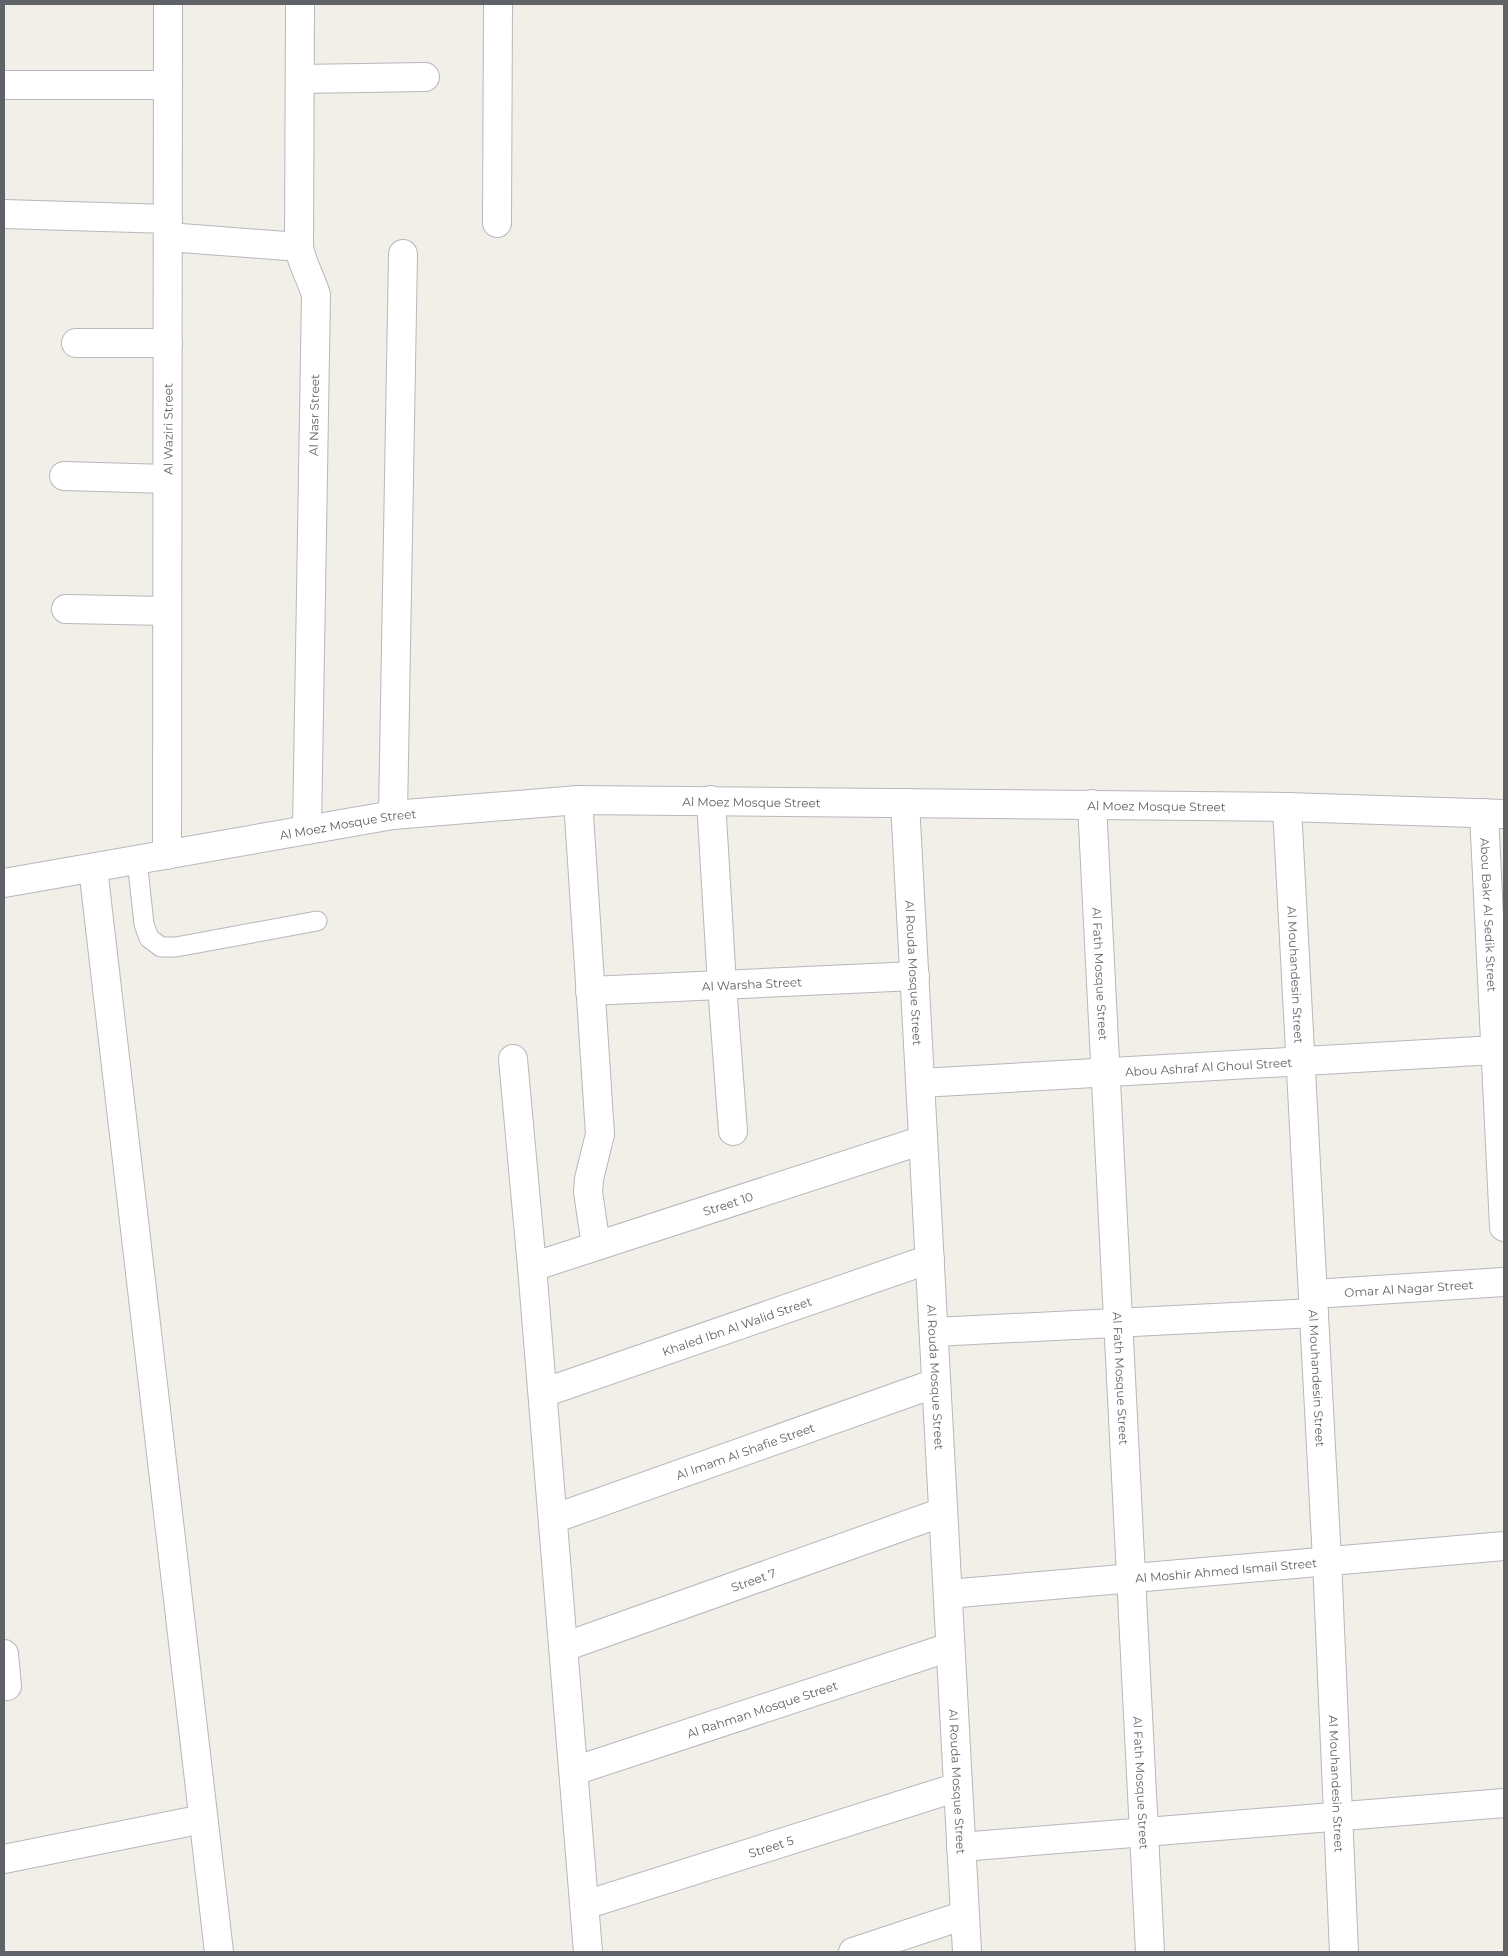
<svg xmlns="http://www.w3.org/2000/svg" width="1508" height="1956" viewBox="0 0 1508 1956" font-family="Montserrat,sans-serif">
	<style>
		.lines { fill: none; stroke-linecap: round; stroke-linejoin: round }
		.lane-casing { stroke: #b5b8bc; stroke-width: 21 }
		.street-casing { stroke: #b5b8bc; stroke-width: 30 }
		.lane { stroke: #fff; stroke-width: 19 }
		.street { stroke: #fff; stroke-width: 28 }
		.labels { text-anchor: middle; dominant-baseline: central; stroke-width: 5; stroke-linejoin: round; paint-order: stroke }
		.street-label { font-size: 12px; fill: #5f6368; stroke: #fff }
	</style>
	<rect width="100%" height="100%" fill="#f1efe8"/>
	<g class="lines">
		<g class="lane-casing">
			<polyline id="lane" points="137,860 144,924 149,938 161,947 176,947 317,921"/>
		</g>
		<g class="street-casing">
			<g id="street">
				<path d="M300,4L299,247C302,264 311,278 316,295L307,830"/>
				<polyline points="300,79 425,77"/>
				<polyline points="4,85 168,85"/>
				<polyline points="4,214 168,219"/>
				<polyline points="497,223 498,4"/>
				<polyline points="168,237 299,247"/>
				<polyline points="76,343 168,343"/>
				<polyline points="64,476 167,479"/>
				<polyline points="66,609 167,611"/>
				<polyline points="578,800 600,1134 589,1179 588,1192 596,1246"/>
				<polyline points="711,800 722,985 733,1131"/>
				<path id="s1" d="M905,803L967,1952"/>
				<path id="s2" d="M1092,804L1150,1952"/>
				<path id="s3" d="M1287,807L1327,1560L1344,1952"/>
				<path id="s4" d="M1484,813L1504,1227"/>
				<polyline points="393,815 403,254"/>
				<path id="s5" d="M167,855L168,4"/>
				<polyline points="93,868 219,1952"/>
				<path id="s6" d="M4,883L393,815L578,800L1287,807L1504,814"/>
				<path id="s7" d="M590,991L915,976"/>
				<polyline points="513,1059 532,1267 588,1952"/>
				<path id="s8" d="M921,1083L1495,1050"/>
				<path id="s9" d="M532,1267L923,1140"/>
				<path id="s10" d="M1313,1294L1504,1282"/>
				<polyline points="934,1332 1314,1313"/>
				<path id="s11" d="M543,1393L930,1259"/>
				<path id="s12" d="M553,1519L936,1383"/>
				<path id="s13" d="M948,1594L1504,1546"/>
				<path id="s14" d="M564,1647L943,1512"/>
				<polyline points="4,1654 7,1686"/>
				<path id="s15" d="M574,1771L950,1647"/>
				<polyline points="961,1847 1504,1803"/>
				<polyline points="4,1859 203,1819"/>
				<path id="s16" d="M585,1905L958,1787"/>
				<polyline points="853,1952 965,1915"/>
			</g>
		</g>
		<use href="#lane" class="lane"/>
		<use href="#street" class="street"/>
	</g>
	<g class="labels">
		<g class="street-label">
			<text transform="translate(314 415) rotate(-89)">Al Nasr Street</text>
			<text stroke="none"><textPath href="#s5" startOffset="426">Al Waziri Street</textPath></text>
			<text stroke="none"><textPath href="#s6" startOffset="754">Al Moez Mosque Street</textPath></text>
			<text stroke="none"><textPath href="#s6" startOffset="1159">Al Moez Mosque Street</textPath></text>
			<text stroke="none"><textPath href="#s6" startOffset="349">Al Moez Mosque Street</textPath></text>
			<text stroke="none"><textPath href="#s4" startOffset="102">Abou Bakr Al Sedik Street</textPath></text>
			<text stroke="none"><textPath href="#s1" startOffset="170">Al Rouda Mosque Street</textPath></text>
			<text stroke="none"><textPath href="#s2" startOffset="170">Al Fath Mosque Street</textPath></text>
			<text stroke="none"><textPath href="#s3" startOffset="168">Al Mouhandesin Street</textPath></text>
			<text stroke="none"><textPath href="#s7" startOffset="162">Al Warsha Street</textPath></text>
			<text stroke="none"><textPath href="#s8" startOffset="288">Abou Ashraf Al Ghoul Street</textPath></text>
			<text stroke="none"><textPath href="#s9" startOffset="206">Street 10</textPath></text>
			<text stroke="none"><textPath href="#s10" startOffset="96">Omar Al Nagar Street</textPath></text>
			<text stroke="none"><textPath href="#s11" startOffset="205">Khaled Ibn Al Walid Street</textPath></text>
			<text stroke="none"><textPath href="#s1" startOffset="575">Al Rouda Mosque Street</textPath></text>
			<text stroke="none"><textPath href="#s2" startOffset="575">Al Fath Mosque Street</textPath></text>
			<text stroke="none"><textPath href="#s3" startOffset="572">Al Mouhandesin Street</textPath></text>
			<text stroke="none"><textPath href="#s12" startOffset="204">Al Imam Al Shafie Street</textPath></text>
			<text stroke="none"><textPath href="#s13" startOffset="279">Al Moshir Ahmed Ismail Street</textPath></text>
			<text stroke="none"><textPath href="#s14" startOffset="201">Street 7</textPath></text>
			<text stroke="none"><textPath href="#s15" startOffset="198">Al Rahman Mosque Street</textPath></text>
			<text stroke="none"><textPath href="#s1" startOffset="980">Al Rouda Mosque Street</textPath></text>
			<text stroke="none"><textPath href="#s2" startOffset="980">Al Fath Mosque Street</textPath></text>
			<text stroke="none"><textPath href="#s3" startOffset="978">Al Mouhandesin Street</textPath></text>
			<text stroke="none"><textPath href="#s16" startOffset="195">Street 5</textPath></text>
		</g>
	</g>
	<rect width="1508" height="1956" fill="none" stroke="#5f6368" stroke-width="10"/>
</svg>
